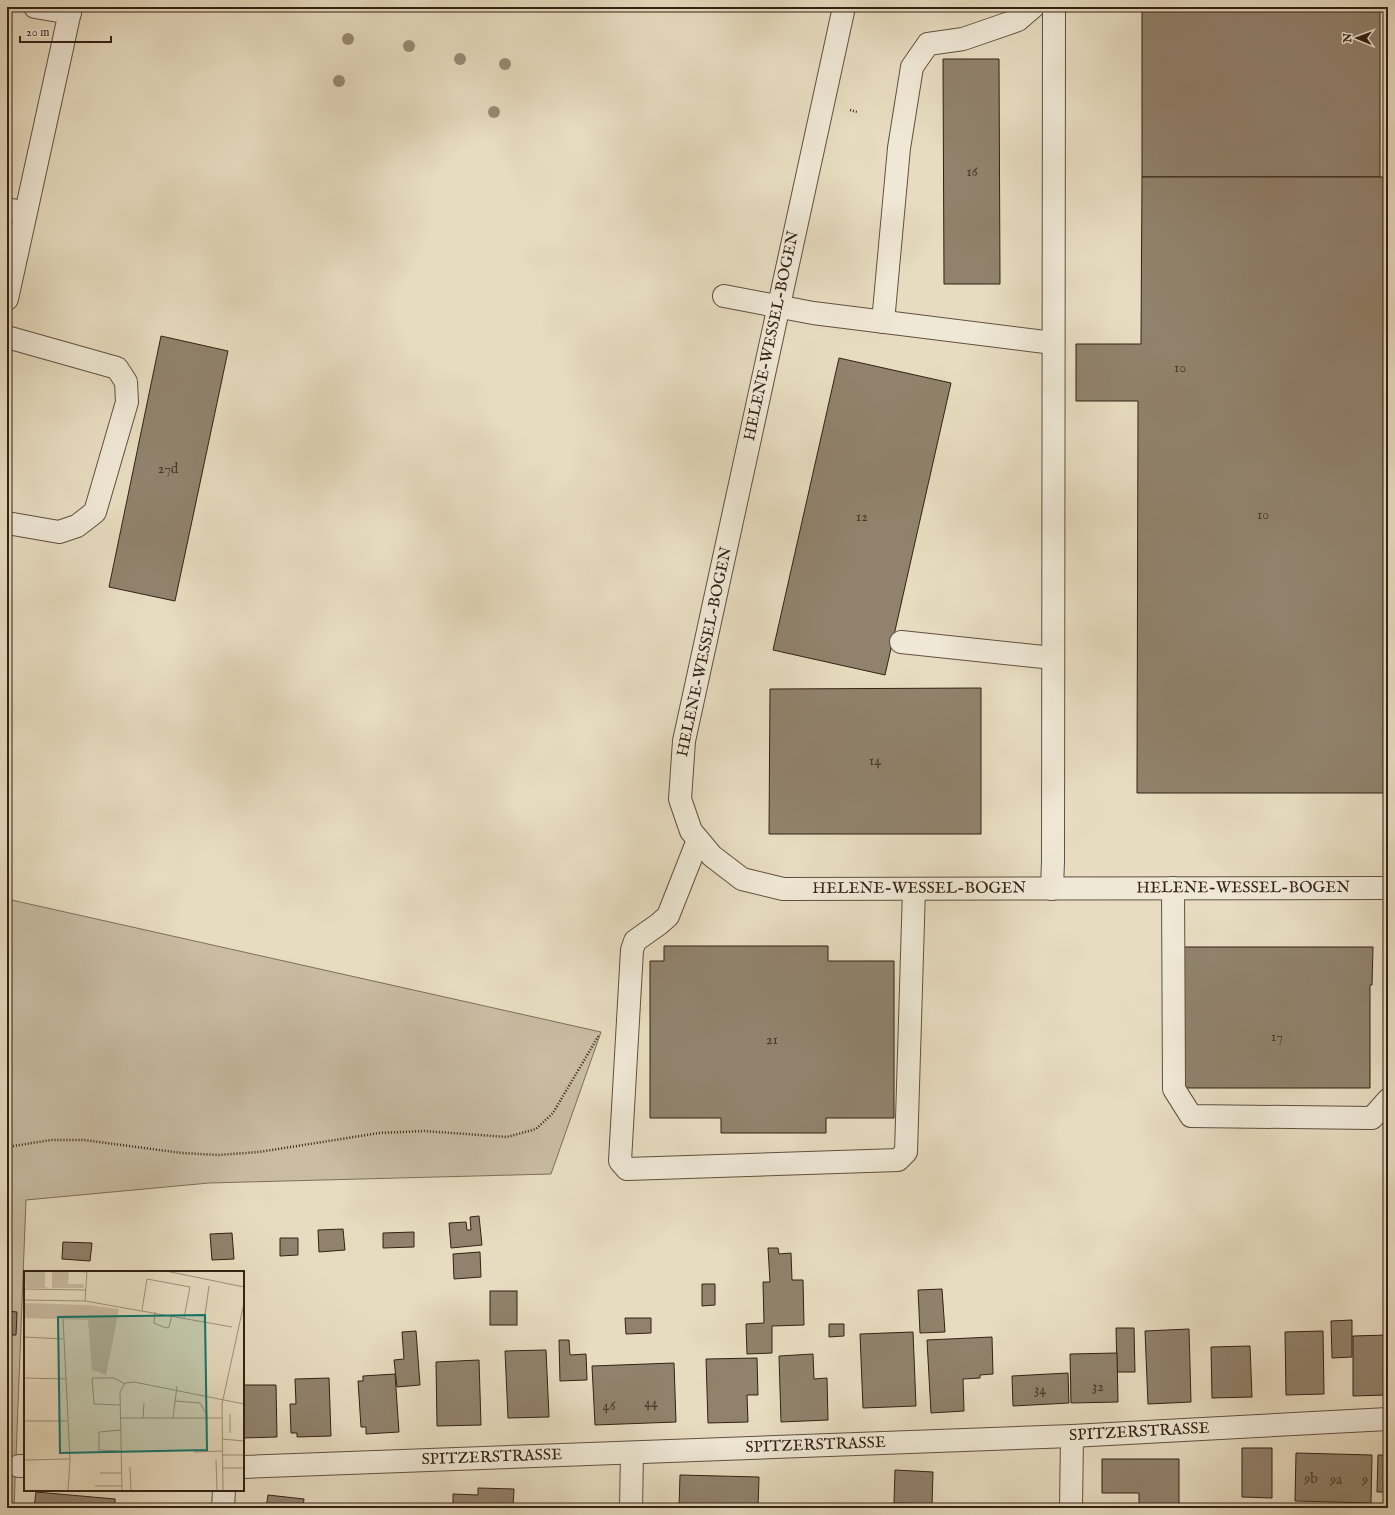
<svg xmlns="http://www.w3.org/2000/svg" width="1395" height="1515" viewBox="0 0 1395 1515" font-family="'IM FELL English',serif">
	<style>
		.green { fill: #c9bca3; stroke: #7e6e5c }
		.building { fill: #91826d; stroke: #342114 }
		.lines { fill: none; stroke-linecap: round; stroke-linejoin: round }
		.minor-casing { stroke: #61503f; stroke-width: 24 }
		.path { stroke: #342114; stroke-width: 2.5; stroke-dasharray: 1 2; stroke-linecap: butt }
		.minor { stroke: #efe8d6; stroke-width: 22 }
		.tree { fill: #998b75 }
		.labels { text-anchor: middle; dominant-baseline: central; stroke-width: 3.5; stroke-linejoin: round; paint-order: stroke }
		.number-label { font-size: 14px; fill: #4b392a }
		.street-label { font-size: 16px; fill: #342114; stroke: #efe8d6 }
		.inset-road { fill: none; stroke: #9f917b; stroke-width: 1 }
		.view { fill: #0f766e; fill-opacity: 0.15; stroke: #0f766e; stroke-width: 2 }
		.inset-edge { fill: none; stroke: #342114; stroke-width: 2 }
	</style>
	<rect width="100%" height="100%" fill="#e7dcc0"/>
	<filter id="stains"><feTurbulence type="fractalNoise" baseFrequency=".005" numOctaves="4"/><feColorMatrix values="0 0 0 0 .2 0 0 0 0 .09 0 0 0 0 .02 0 0 0 .5 -.17"/></filter>
	<radialGradient id="worn" r=".72"><stop offset=".6" stop-color="#630" stop-opacity="0"/><stop offset="1" stop-color="#630" stop-opacity=".3"/></radialGradient>
	<polygon class="green" points="7,899 601,1032 551,1174 209,1183 26,1200 14,1508 7,1508"/>
	<g class="building">
		<rect x="1142" y="7" width="238" height="170"/>
		<polygon points="943,59 999,59 1000,284 944,284"/>
		<polygon points="1142,177 1388,177 1388,793 1137,793 1138,401 1076,401 1076,344 1141,344"/>
		<polygon points="161,336 228,351 175,601 109,587"/>
		<polygon points="839,358 951,383 885,675 773,650"/>
		<polygon points="981,688 981,834 769,834 770,689"/>
		<polygon points="664,946 828,946 828,961 894,961 894,1118 826,1118 826,1133 721,1133 721,1118 650,1118 650,961 664,961"/>
		<polygon points="1181,947 1373,947 1372,985 1370,985 1370,1088 1184,1088"/>
		<polygon points="479,1216 482,1245 451,1248 449,1223 466,1222 467,1230 471,1230 470,1217"/>
		<polygon points="343,1229 345,1250 319,1252 318,1230"/>
		<polygon points="414,1232 414,1247 383,1248 383,1233"/>
		<polygon points="232,1233 234,1259 212,1260 210,1234"/>
		<polygon points="280,1238 298,1238 298,1255 280,1256"/>
		<polygon points="63,1242 92,1243 90,1261 62,1259"/>
		<polygon points="768,1248 778,1248 779,1254 791,1253 792,1280 803,1280 804,1325 772,1326 772,1353 747,1354 746,1324 764,1323 763,1282 770,1282"/>
		<polygon points="480,1252 481,1277 454,1279 453,1254"/>
		<polygon points="702,1284 715,1284 715,1305 702,1306"/>
		<polygon points="942,1289 945,1332 920,1333 918,1290"/>
		<rect x="490" y="1291" width="27" height="34"/>
		<polygon points="7,1311 17,1312 16,1335 7,1335"/>
		<polygon points="625,1318 651,1318 651,1333 626,1334"/>
		<polygon points="1352,1320 1352,1357 1332,1358 1331,1321"/>
		<polygon points="829,1324 844,1324 844,1336 829,1337"/>
		<polygon points="1116,1328 1134,1328 1135,1372 1117,1372"/>
		<polygon points="1189,1329 1191,1402 1148,1404 1145,1331"/>
		<polygon points="416,1331 420,1385 397,1387 394,1360 404,1359 402,1332"/>
		<polygon points="1323,1331 1324,1394 1286,1395 1285,1332"/>
		<polygon points="913,1332 916,1406 863,1408 860,1334"/>
		<polygon points="1388,1335 1388,1395 1353,1396 1353,1336"/>
		<polygon points="992,1337 993,1374 980,1375 980,1378 963,1379 964,1411 931,1413 927,1340"/>
		<polygon points="559,1340 569,1340 570,1355 586,1354 587,1380 560,1381"/>
		<polygon points="1250,1346 1252,1397 1212,1398 1211,1347"/>
		<polygon points="546,1350 549,1417 508,1418 505,1351"/>
		<polygon points="1117,1353 1118,1402 1071,1403 1070,1354"/>
		<polygon points="813,1354 814,1379 827,1378 828,1420 781,1422 779,1356"/>
		<polygon points="757,1358 758,1395 747,1395 748,1422 708,1423 706,1359"/>
		<polygon points="479,1360 481,1425 437,1426 436,1362"/>
		<polygon points="674,1363 676,1422 595,1425 592,1366"/>
		<polygon points="1068,1373 1069,1403 1013,1406 1012,1376"/>
		<polygon points="395,1374 399,1432 366,1434 366,1427 361,1427 358,1381 363,1381 363,1376"/>
		<polygon points="329,1378 331,1436 297,1437 297,1433 291,1433 290,1404 296,1404 295,1379"/>
		<polygon points="243,1385 276,1385 277,1437 243,1438"/>
		<polygon points="1242,1448 1272,1448 1272,1498 1242,1497"/>
		<polygon points="1296,1453 1372,1455 1371,1503 1295,1501"/>
		<polygon points="1378,1455 1388,1455 1388,1492 1377,1492"/>
		<polygon points="1102,1459 1179,1459 1179,1508 1139,1508 1139,1493 1102,1493"/>
		<polygon points="895,1470 933,1472 932,1504 894,1503"/>
		<polygon points="680,1475 759,1477 758,1508 679,1508"/>
		<polygon points="478,1488 514,1489 513,1508 453,1508 453,1494 478,1495"/>
		<polygon points="36,1492 115,1499 115,1508 34,1508"/>
		<polygon points="268,1495 304,1499 303,1508 266,1508"/>
	</g>
	<g class="lines">
		<g class="minor-casing">
			<g id="minor">
				<polyline points="35,7 70,13"/>
				<path id="s1" d="M844,7L684,741L680,799L691,831L712,856L742,879L783,889L1388,888"/>
				<polyline points="7,209 25,213"/>
				<polyline points="724,296 813,313 1053,343"/>
				<polyline points="7,299 71,7"/>
				<polyline points="883,322 899,148 912,67 928,44 963,39 1018,20 1033,7"/>
				<polyline points="7,337 117,368 126,382 127,402 95,512 77,526 59,532 7,523"/>
				<polyline points="901,642 1053,658"/>
				<polyline points="698,840 668,916 659,924 635,941 632,950 620,1161 627,1169 898,1160 906,1152 914,889"/>
				<polyline points="1173,888 1174,1089 1191,1116 1372,1118 1388,1100"/>
				<polyline points="1052,889 1053,861 1054,7"/>
				<polyline points="19,1466 25,1466"/>
				<path id="s2" d="M243,1467L1072,1436L1388,1419"/>
				<polyline points="223,1508 224,1490"/>
				<polyline points="631,1508 632,1453"/>
				<polyline points="1071,1508 1072,1436"/>
			</g>
		</g>
		<g class="path">
			<polyline points="850,110 857,112"/>
			<polyline points="7,1147 51,1140 84,1140 182,1153 218,1155 259,1152 379,1133 424,1131 507,1137 536,1129 553,1113 599,1035"/>
		</g>
		<use href="#minor" class="minor"/>
	</g>
	<g class="tree">
		<circle cx="348" cy="39" r="6"/>
		<circle cx="409" cy="46" r="6"/>
		<circle cx="460" cy="59" r="6"/>
		<circle cx="505" cy="64" r="6"/>
		<circle cx="339" cy="81" r="6"/>
		<circle cx="494" cy="112" r="6"/>
	</g>
	<g class="labels">
		<g class="number-label">
			<text x="972" y="172">16</text>
			<text x="1180" y="368">10</text>
			<text x="168" y="469">27d</text>
			<text x="1263" y="515">10</text>
			<text x="862" y="517">12</text>
			<text x="875" y="761">14</text>
			<text x="1277" y="1037">17</text>
			<text x="772" y="1040">21</text>
			<text x="1098" y="1387">32</text>
			<text x="1040" y="1390">34</text>
			<text x="651" y="1403">44</text>
			<text x="609" y="1406">46</text>
			<text x="1311" y="1479">9b</text>
			<text x="1336" y="1480">9a</text>
			<text x="1365" y="1480">9</text>
		</g>
		<g class="street-label">
			<text transform="translate(772 336) rotate(-78)">HELENE-WESSEL-BOGEN</text>
			<text transform="translate(705 652) rotate(-78)">HELENE-WESSEL-BOGEN</text>
			<text stroke="none"><textPath href="#s1" startOffset="1416">HELENE-WESSEL-BOGEN</textPath></text>
			<text stroke="none"><textPath href="#s1" startOffset="1092">HELENE-WESSEL-BOGEN</textPath></text>
			<text stroke="none"><textPath href="#s2" startOffset="897">SPITZERSTRASSE</textPath></text>
			<text stroke="none"><textPath href="#s2" startOffset="573">SPITZERSTRASSE</textPath></text>
			<text stroke="none"><textPath href="#s2" startOffset="249">SPITZERSTRASSE</textPath></text>
		</g>
	</g>
	<g transform="translate(24 1271)">
		<rect width="220" height="220" fill="#e7dcc0"/>
		<path d="M0,0H21V16L26,17H2ZM28,0H45L44,13H59L60,17H28ZM0,32L64,34L95,38L82,104L68,99L64,49L0,47Z" fill="#c9bca3"/>
		<path class="inset-road" d="M48,0L63,1M142,0L220,16M0,18L62,19M0,29L61,30L208,56M61,30L63,0M118,39L123,8L166,16L160,47M131,41L130,52L142,57L145,56L148,44M39,48L46,188L44,220M180,51L185,15M0,66L39,68M0,107L41,108M151,130L176,132L184,146M96,134L70,133L68,107H90L101,113M206,143V162M96,147H198M119,147L120,132M149,147L153,115M0,150H43M97,159L75,161V179L97,180M198,168L220,170M170,181L198,180M198,184H220M0,189L46,188M192,189L193,220M106,196L107,220M198,197H220M76,202H97M71,215H98M98,220L96,121L101,112L110,111L220,133M199,220L198,133L220,32"/>
		<path class="view" d="M181,44L183,179L36,182L34,46Z"/>
		<rect width="220" height="220" class="inset-edge"/>
	</g>
	<rect width="1395" height="1515" fill="none" stroke="#e7dcc0" stroke-width="24"/>
	<rect x="8" y="8" width="1379" height="1499" fill="none" stroke="#342114" stroke-width="2"/>
	<rect x="12" y="12" width="1371" height="1491" fill="none" stroke="#342114"/>
	<g transform="translate(1357 38) rotate(271)" stroke="#efe8d6" stroke-width="3" paint-order="stroke">
	<path d="M0-3L7 15L0 10L-7 15Z" fill="#342114"/>
	<text y="-6" font-size="11" font-weight="bold" text-anchor="middle" fill="#342114">N</text>
	</g>
	<path d="M20 36v6h91v-6" fill="none" stroke="#342114" stroke-width="2"/>
	<text x="26" y="36" font-size="12" fill="#342114" stroke="#efe8d6" stroke-width="3" paint-order="stroke">20 m</text>
	<rect width="100%" height="100%" filter="url(#stains)"/>
	<rect width="100%" height="100%" fill="url(#worn)"/>
</svg>
